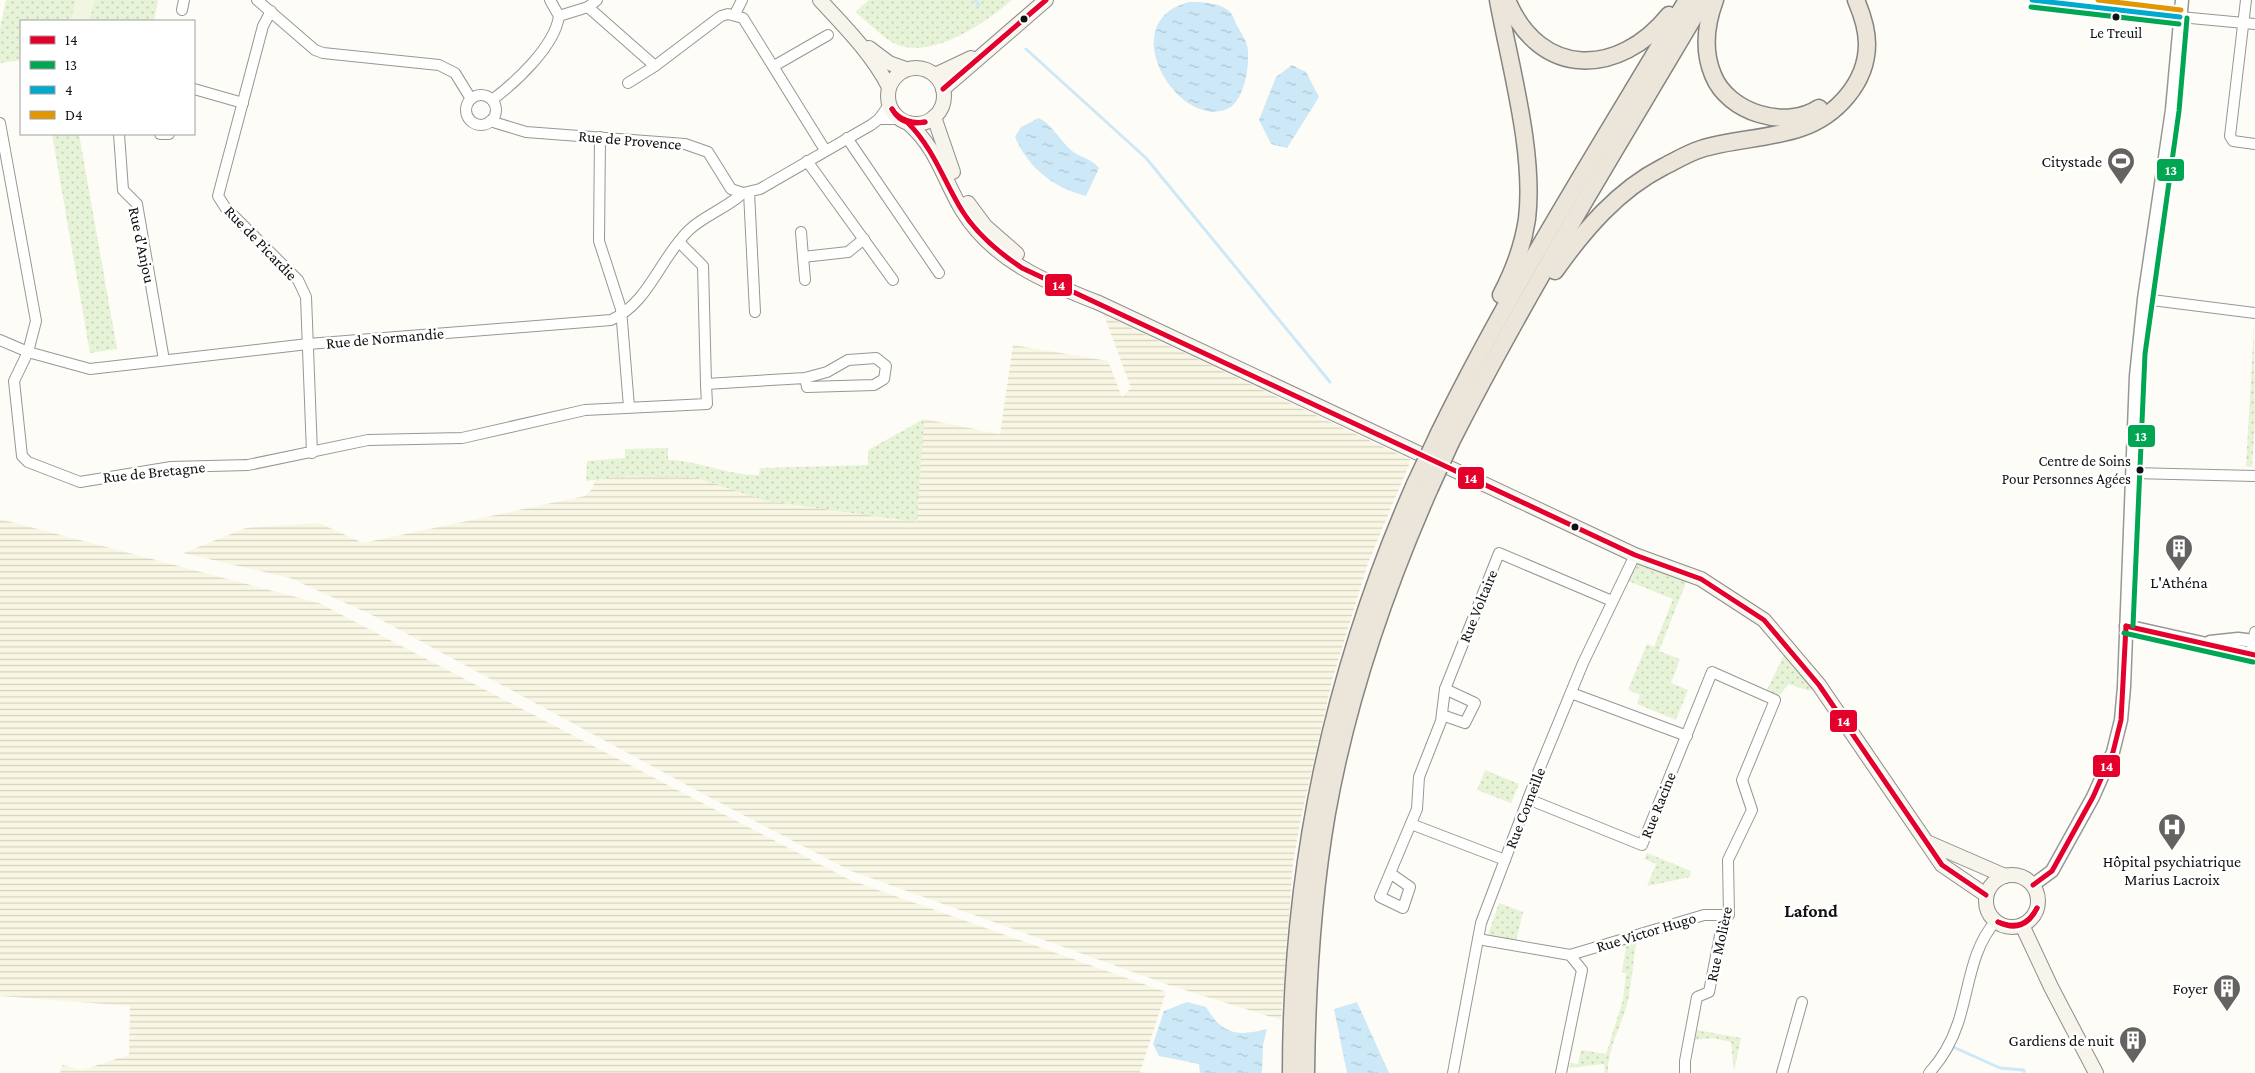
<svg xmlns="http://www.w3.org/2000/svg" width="2255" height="1073" viewBox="0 0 2255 1073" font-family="'Crimson Pro',serif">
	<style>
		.farmland { fill: url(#farmland-rules) }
		.grass { fill: url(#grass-dots) }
		.pitch { fill: #f0f6e1 }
		.water { fill: url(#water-ripples) }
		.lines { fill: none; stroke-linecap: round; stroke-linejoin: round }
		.stream { stroke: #cde8f7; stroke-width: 3 }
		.minor-casing { stroke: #979795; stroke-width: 12 }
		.tertiary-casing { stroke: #979795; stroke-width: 15 }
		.secondary-casing { stroke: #8e8d8b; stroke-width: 16 }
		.trunk-casing { stroke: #858482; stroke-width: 19 }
		.minor { stroke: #fffffe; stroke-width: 10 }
		.tertiary { stroke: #fffffe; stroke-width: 12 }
		.secondary { stroke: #f6f4eb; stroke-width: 14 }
		.trunk { stroke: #ece5da; stroke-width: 16 }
		.trunk-bridge-casing { stroke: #858482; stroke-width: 19; stroke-linecap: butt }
		.trunk-bridge { stroke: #ece5da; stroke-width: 16 }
		.bus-1-casing { stroke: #fff; stroke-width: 9 }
		.bus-2-casing { stroke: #fff; stroke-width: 9 }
		.bus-3-casing { stroke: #fff; stroke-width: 9 }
		.bus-4-casing { stroke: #fff; stroke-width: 9 }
		.bus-1 { stroke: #e4002b; stroke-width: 5 }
		.bus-2 { stroke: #00a651; stroke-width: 5 }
		.bus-3 { stroke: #00a9ce; stroke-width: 5 }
		.bus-4 { stroke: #e09702; stroke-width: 5 }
		.bus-dot { fill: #111; stroke: #fff; stroke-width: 2 }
		.labels { text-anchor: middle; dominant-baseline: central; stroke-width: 5; stroke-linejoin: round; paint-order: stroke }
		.bus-label { font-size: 15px; fill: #111; stroke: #fff }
		.street-label { font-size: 16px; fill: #111; stroke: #fff }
		.poi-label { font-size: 16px; fill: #111; stroke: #fff; text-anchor: end }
		.neighbourhood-label { font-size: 18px; font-weight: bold; fill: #111; stroke: #fff }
		.line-badge { stroke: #fff; stroke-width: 2 }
		.badge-label { font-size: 14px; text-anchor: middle; font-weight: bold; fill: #fff }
	</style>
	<defs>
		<pattern id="farmland-rules" width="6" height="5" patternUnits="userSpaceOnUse" patternTransform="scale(1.25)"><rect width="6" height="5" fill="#f9f7e4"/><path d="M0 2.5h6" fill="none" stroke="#d4d3c3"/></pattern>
		<pattern id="grass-dots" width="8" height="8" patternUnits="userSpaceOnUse" patternTransform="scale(1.25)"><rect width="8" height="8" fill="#e7f3d7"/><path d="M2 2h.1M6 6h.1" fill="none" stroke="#c5cfb8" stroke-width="1.8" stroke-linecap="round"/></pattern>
		<pattern id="water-ripples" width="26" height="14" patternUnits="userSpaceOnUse" patternTransform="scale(1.25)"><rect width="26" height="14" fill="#cde8f7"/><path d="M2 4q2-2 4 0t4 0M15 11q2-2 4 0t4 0" fill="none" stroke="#afc6d3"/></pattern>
	</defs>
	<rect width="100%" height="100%" fill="#fdfcf7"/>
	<g class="farmland">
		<polygon points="1104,315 1411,460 1368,563 1332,681 1301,818 1293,863 1281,1020 1172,986 851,871 726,806 374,616 290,578 183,553 246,528 319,523 363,543 585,496 592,489 596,478 632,472 794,476 867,471 873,448 924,419 1000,434 1013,345 1108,361 1122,397 1131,388"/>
		<polygon points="0,519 319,603 850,880 1166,992 1140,1072 1145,1073 60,1073 62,1065 82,1070 129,1055 130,1006 0,996"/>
	</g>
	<g class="grass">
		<polygon points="6,0 158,0 154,21 21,21 21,60 0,63 0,29"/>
		<path d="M869,0H1012C984,23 936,58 898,45C886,41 866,20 855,12Z"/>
		<polygon points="52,134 79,134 117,349 90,353"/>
		<polygon points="2254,327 2255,421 2252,467 2246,466"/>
		<path d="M924,419L917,522L766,501L698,478L628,476L586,481L587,461L625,458V449L668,448V460C702,461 725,475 759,475L760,468L868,465V450Z"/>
		<polygon points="1635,555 1689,575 1659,651 1680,659 1671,683 1688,690 1676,720 1637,704 1640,695 1628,690 1647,644 1654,647 1673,599 1623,579"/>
		<polygon points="1788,647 1819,685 1809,691 1789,684 1775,700 1765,694"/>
		<polygon points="1485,770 1519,784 1511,803 1477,790"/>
		<polygon points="1647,853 1691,871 1690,877 1647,886 1656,864 1644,859"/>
		<polygon points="1499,903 1523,912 1516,941 1488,935"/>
		<path d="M1637,939C1633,960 1632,981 1628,1001C1622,1025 1607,1049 1608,1073H1605L1604,1064L1569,1068L1570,1063L1578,1064L1581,1050L1606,1054L1623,1000L1626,973L1622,972L1626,947L1618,946Z"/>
		<polygon points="1697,1030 1741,1038 1734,1071 1731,1042 1713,1038 1695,1040"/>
	</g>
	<polygon class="pitch" points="76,0 95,0 89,21 70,21"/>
	<g class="water">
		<path d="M1189,2C1202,2 1218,2 1229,11C1232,13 1235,20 1236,24C1240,31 1245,38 1247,45C1251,60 1245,100 1229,108C1180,133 1111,22 1189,2Z"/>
		<polygon points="1292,65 1306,72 1319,97 1287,148 1271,144 1259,120 1276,77"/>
		<path d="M1039,118C1053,125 1060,141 1072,151C1081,158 1092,159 1099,168L1086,196C1054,188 1028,168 1015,137L1021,127Z"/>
		<path d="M1187,1002L1206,1007C1222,1034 1237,1037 1267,1029L1263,1045L1262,1073H1200L1199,1064L1159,1056L1153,1044L1164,1011Z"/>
		<polygon points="1357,1002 1389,1073 1347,1073 1334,1009"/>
	</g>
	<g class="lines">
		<g class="stream">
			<polyline points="975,0 979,5"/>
			<polyline points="1026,49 1146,158 1330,382"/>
			<polyline points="1951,1046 2000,1068 2024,1070 2024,1073"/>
		</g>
		<g class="minor-casing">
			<g id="minor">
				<polyline points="257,0 315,50 323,53 439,65 455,73 471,99"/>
				<polyline points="2246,0 2230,136 2233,141 2255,144"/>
				<polyline points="588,7 655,66 721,16 728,14 743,18 825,150"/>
				<polyline points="182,10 184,0"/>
				<polyline points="271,11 263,26 218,196 225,207 298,280 306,297 312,453"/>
				<polyline points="735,14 742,0"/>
				<polyline points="559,16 588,7 597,0"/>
				<polyline points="2180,17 2255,24"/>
				<polyline points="774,66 828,35"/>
				<polyline points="628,83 655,66"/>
				<polyline points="194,89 243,103"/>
				<circle cx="481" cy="110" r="15"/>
				<path d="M492,100C516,82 555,46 559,16L550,0"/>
				<polyline points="879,119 900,119"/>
				<polyline points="490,121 526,132 685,144 708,152 731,189 743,193 760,189 871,125 879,119 889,105"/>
				<polyline points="0,123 36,321 28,352 14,381 22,456 28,462 80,482 171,467 248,465 368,440 462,438 585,410 707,404 706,384 805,378 827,372 848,360 876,358 886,366 884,379 874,385 807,387 805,378"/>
				<polyline points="119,134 123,190 137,204 164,360"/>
				<polyline points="160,134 169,134"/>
				<polyline points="600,137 599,241 621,309 629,407"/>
				<polyline points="847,138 939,273"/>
				<polyline points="807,161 893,280"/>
				<polyline points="749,192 755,312"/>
				<polyline points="801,232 803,257 848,252 864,239"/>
				<polyline points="679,242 703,266 706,384"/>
				<polyline points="803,257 805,280"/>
				<polyline points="2144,299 2255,313"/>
				<path d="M0,340L28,352L90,369L308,344L611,320C649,303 660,258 689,230C705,215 727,208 743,193"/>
				<polyline points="2132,473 2255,476"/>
				<polyline points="2252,648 2255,632"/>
				<polyline points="1571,693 1687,736"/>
				<polyline points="1442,715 1465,723 1475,703 1445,689"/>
				<polyline points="1528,799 1642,845 1712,672 1775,700 1742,780 1752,810 1728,860 1729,915 1724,915 1709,992 1697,997 1685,1061 1685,1073"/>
				<polyline points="1411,824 1505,860"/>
				<polyline points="1390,873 1410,887 1403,908 1380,897 1417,809 1419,777 1441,721 1445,689 1499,553 1612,601"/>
				<polyline points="1478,939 1570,955 1582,970 1561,1073"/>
				<polyline points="1570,955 1704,915 1724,915"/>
				<polyline points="1453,1073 1481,923 1539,770 1583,663 1635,555"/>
				<polyline points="1782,1073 1802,1002"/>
				<path d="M1929,1073C1942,1059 1952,1041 1958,1023C1969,990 1971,948 1996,921"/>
			</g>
		</g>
		<g class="tertiary-casing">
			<g id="tertiary">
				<polyline points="2126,626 2255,655"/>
				<polyline points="2210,642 2238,639 2255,641"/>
				<polyline points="2033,885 2052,871 2093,797 2113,752 2121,720 2124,687 2136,376 2144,299 2172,110 2182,0"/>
			</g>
		</g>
		<g class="secondary-casing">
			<g id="secondary">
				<path d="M820,0C845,27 872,54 889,87"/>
				<polyline points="869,48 889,63 906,69"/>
				<circle cx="916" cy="96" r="28"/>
				<polyline points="935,75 971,58"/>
				<polyline points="943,89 1046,0"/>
				<polyline points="934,117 953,172"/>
				<path d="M908,123C937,148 943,178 962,210C992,260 1047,283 1099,303L1635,555L1701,579L1764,620L1819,685L1942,865L1986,895"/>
				<polyline points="968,203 985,226 1017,254"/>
				<polyline points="1929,843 2005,876"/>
				<circle cx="2012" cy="901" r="26"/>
				<polyline points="2022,925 2051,987 2096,1073"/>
			</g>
		</g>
		<g class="trunk-casing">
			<g id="trunk">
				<path d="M1498,0C1510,66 1535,153 1527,219C1523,246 1513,272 1501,295"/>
				<path d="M1507,0C1540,79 1619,77 1669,15"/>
				<path d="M1715,0C1706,24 1703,51 1713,75C1728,113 1786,130 1819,108"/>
				<path d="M1555,271C1584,230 1618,190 1663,167C1675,161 1688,153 1701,149C1733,139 1769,139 1801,128C1836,116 1867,83 1867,44C1867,28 1862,14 1856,0"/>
				<path d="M1439,433C1512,284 1602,143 1687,0"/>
				<path d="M1451,442C1528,290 1618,146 1704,0"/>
				<path d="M1291,1073C1291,866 1332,673 1415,484"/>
				<path d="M1306,1073C1307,986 1312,899 1327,813C1347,701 1384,592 1430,488"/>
			</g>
		</g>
		<use href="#minor" class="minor"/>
		<use href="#tertiary" class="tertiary"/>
		<use href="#secondary" class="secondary"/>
		<use href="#trunk" class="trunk"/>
		<g class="trunk-bridge-casing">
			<g id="trunk-bridge">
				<polyline points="1415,484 1439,433"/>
				<polyline points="1430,488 1451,442"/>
			</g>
		</g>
		<use href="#trunk-bridge" class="trunk-bridge"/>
		<g class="bus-1-casing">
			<g id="bus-1">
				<polyline points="943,89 1046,0"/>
				<path d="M892,109C899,120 913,124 925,122"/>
				<path d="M892,109C899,122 911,125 925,122"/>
				<path d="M908,123C933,148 943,179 961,209C976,234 998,252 1022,268L1635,555L1701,579L1764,620L1819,685L1942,865L1986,895"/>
				<polyline points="2126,626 2255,655"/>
				<polyline points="2033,885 2052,871 2093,797 2113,752 2121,720 2126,626"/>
				<path d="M1998,922C2016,929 2028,925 2037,908"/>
				<path d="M1998,922C2016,931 2029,925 2037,908"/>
			</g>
		</g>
		<g class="bus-2-casing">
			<g id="bus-2">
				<polyline points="2031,7 2179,24"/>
				<polyline points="2133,626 2145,354 2179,111 2187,18"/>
				<polyline points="2124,633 2253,662"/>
			</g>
		</g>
		<g class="bus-3-casing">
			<polyline id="bus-3" points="2032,0 2180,17"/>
		</g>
		<g class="bus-4-casing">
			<polyline id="bus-4" points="2098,0 2181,10"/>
		</g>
		<use href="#bus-1" class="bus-1"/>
		<use href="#bus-2" class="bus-2"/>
		<use href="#bus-3" class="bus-3"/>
		<use href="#bus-4" class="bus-4"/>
	</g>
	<defs>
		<g id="stadium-pin" transform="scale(1.4375)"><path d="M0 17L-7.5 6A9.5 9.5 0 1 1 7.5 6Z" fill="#646362" stroke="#fff"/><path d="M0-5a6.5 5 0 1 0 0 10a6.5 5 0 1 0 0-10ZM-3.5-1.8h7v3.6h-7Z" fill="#fff"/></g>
		<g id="building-pin" transform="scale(1.4375)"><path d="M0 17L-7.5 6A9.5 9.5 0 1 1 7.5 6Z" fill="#646362" stroke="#fff"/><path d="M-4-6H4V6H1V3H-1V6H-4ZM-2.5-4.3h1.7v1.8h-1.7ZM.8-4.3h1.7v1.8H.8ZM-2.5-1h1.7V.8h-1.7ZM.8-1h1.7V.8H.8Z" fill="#fff"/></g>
		<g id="hospital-pin" transform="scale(1.4375)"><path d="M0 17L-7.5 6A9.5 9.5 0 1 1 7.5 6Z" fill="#646362" stroke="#fff"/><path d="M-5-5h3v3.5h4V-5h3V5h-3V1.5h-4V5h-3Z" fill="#fff"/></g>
	</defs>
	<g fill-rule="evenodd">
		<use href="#stadium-pin" x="2121" y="161"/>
		<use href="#building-pin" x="2179" y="548"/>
		<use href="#hospital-pin" x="2172" y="827"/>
		<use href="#building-pin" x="2227" y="988"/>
		<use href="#building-pin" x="2133" y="1040"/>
	</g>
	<g class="bus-dot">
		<circle cx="2116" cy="17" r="4.5"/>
		<circle cx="1024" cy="19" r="4.5"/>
		<circle cx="2140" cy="470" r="4.5"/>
		<circle cx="1575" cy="527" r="4.5"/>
	</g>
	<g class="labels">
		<g class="bus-label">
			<text x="2116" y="33">Le Treuil</text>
			<text x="2131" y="461" text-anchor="end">Centre de Soins<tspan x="2131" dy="18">Pour Personnes Agées</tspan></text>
		</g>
		<g class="street-label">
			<text transform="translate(630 140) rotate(5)">Rue de Provence</text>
			<text transform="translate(261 243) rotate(46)">Rue de Picardie</text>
			<text transform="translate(142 245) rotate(78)">Rue d'Anjou</text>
			<text transform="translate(385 338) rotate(-5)">Rue de Normandie</text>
			<text transform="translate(154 472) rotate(-6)">Rue de Bretagne</text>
			<text transform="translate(1478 606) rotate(-68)">Rue Voltaire</text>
			<text transform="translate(1658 805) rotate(-68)">Rue Racine</text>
			<text transform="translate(1525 808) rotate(-69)">Rue Corneille</text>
			<text transform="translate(1646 932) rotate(-17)">Rue Victor Hugo</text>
			<text transform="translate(1719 944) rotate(-78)">Rue Molière</text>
		</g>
		<g class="poi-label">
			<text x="2102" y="161">Citystade</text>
			<text x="2179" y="582" text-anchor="middle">L'Athéna</text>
			<text x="2172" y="861" text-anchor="middle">Hôpital psychiatrique<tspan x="2172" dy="18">Marius Lacroix</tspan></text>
			<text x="2208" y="988">Foyer</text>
			<text x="2114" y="1040">Gardiens de nuit</text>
		</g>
		<g class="neighbourhood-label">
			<text x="1811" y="911">Lafond</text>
		</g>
	</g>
	<g class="line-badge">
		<rect x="2156" y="158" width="29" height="24" rx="5" fill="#00a651"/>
		<rect x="1044" y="273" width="29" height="24" rx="5" fill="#e4002b"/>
		<rect x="2127" y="424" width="29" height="24" rx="5" fill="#00a651"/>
		<rect x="1457" y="466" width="28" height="24" rx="5" fill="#e4002b"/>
		<rect x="1829" y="709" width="29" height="24" rx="5" fill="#e4002b"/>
		<rect x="2092" y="754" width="29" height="24" rx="5" fill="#e4002b"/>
	</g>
	<g class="badge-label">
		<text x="2171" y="175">13</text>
		<text x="1059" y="290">14</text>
		<text x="2141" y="441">13</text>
		<text x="1471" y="483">14</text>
		<text x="1844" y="726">14</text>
		<text x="2107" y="771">14</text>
	</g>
	<rect x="20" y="20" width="175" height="115" fill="#ffffff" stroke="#a0a0a0"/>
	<rect x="30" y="36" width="25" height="8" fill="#e4002b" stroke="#a0a0a0"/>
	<text x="65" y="45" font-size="15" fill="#111111">14</text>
	<rect x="30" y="61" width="25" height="8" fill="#00a651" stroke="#a0a0a0"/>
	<text x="65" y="70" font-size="15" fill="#111111">13</text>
	<rect x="30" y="86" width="25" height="8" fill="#00a9ce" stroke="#a0a0a0"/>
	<text x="65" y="95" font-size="15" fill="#111111">4</text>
	<rect x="30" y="111" width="25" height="8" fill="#e09702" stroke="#a0a0a0"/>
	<text x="65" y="120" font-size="15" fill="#111111">D4</text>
</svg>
